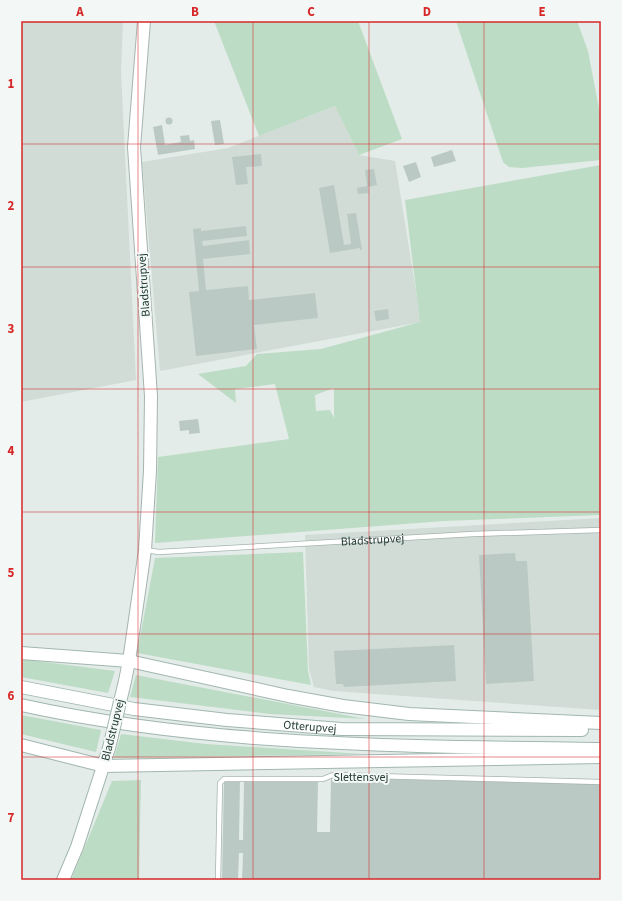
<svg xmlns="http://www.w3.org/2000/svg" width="622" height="901" viewBox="0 0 622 901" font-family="'Source Sans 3',sans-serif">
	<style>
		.built { fill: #d1dcd7 }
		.green { fill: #bddcc5; fill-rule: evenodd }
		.building { fill: #bbc9c4 }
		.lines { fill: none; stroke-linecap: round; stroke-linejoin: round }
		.service-casing { stroke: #a6b4af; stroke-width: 6 }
		.tertiary-casing { stroke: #a6b4af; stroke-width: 14 }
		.secondary-casing { stroke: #a1b7af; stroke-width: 14 }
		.service { stroke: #fff; stroke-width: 4.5 }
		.tertiary { stroke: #fff; stroke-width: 12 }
		.secondary { stroke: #fff; stroke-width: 12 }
		.secondary-bridge-casing { stroke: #a1b7af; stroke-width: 14; stroke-linecap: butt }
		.secondary-bridge { stroke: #fff; stroke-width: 12 }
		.grid { fill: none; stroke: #d62828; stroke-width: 1; stroke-opacity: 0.55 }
		.labels { text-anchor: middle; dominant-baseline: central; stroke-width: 4; stroke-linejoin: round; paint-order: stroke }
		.street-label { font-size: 12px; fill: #233c35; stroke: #f3f8f6 }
		.neatline { fill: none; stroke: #d62828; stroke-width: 1.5 }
		.grid-label { font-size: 13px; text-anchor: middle; font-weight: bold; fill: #d62828 }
	</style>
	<rect width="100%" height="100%" fill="#e3ece8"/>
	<g class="built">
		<polygon points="21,21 123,21 121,72 136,380 21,402"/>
		<polygon points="335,106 359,155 395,161 421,322 160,371 142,162 228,148"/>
		<polygon points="601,518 601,710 333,691 314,687 309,669 305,535"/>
	</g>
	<g class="green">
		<polygon points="214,21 358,21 402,139 359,155 335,106 259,136"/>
		<polygon points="456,21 577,21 588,51 601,119 601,160 522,168 509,167 503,162"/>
		<path d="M601,165V515L444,521L155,543L158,457L289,439L275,384L235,389L236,403L198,374L246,366L257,354L321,349L420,322L405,200ZM334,388V418L330,410L316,411L315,395Z"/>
		<polygon points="303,552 308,671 311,685 137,653 155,558"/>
		<polygon points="21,659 115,671 108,693 21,677"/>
		<polygon points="136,675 366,719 270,714 130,697"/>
		<polygon points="21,715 101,730 96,752 21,734"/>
		<polygon points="121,734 206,744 363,754 114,758"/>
		<polygon points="141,780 139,880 71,880 112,781"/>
	</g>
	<g class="building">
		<circle cx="169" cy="121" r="3.5"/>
		<polygon points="220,120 224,144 215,145 211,121"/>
		<polygon points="162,125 165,145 181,142 180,136 189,135 190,141 194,140 195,149 158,155 153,127"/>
		<polygon points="452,150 456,161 434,167 431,157"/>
		<polygon points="261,154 262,166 246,167 248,184 236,185 232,157"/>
		<polygon points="416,162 421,177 409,182 403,166"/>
		<polygon points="374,169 377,185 368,187 369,193 358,194 357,188 367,186 365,170"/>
		<polygon points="334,185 344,245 351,244 347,214 356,213 362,250 360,250 360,248 330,253 319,188"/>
		<polygon points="246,226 247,236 202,241 203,246 249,240 250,254 203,259 206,290 248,286 249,300 315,293 318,318 254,325 257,349 196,356 189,292 199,291 193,229 201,228 201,231"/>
		<polygon points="388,309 389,319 376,321 374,311"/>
		<polygon points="198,419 200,433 189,434 189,430 180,431 179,421"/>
		<polygon points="515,553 516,561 527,561 534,681 486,684 479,555"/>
		<polygon points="454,645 456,681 344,687 343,684 336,684 334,651"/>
		<polygon points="331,778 601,784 601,880 242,880 243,853 239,853 238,880 222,880 224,781 240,781 239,840 243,840 244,781 318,782 317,832 330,832"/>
	</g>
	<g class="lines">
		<g class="service-casing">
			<g id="service">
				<path id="s1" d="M145,550L159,552L473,534L601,530"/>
				<polyline points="218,880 220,783 224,779 323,779 333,775 601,782"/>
			</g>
		</g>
		<g class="tertiary-casing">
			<polyline id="tertiary" points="129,661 145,550 150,471 151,396 134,147 144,21"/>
		</g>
		<g class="secondary-casing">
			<g id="secondary">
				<polyline points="21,653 129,661 288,696 343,706 409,714 601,723"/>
				<polyline points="125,681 129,661"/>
				<path id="s2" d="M21,687L134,709L227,720L341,729L582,730"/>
				<path d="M21,705C211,747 407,746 601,749"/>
				<polyline points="21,745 104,766 601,757"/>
				<polyline points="63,880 77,847 109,748"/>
			</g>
		</g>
		<use href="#service" class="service"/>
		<use href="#tertiary" class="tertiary"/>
		<use href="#secondary" class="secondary"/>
		<g class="secondary-bridge-casing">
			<polyline id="secondary-bridge" points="109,748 125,681"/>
		</g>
		<use href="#secondary-bridge" class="secondary-bridge"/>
	</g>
	<path class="grid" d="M138,21V880M253,21V880M369,21V880M484,21V880M21,144H601M21,267H601M21,389H601M21,512H601M21,634H601M21,757H601"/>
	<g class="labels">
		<g class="street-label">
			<text transform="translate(144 285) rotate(-94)">Bladstrupvej</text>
			<text stroke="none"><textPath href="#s1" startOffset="228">Bladstrupvej</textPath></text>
			<text stroke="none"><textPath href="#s2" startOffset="292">Otterupvej</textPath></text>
			<text transform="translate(113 730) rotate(-76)">Bladstrupvej</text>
			<text x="361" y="777">Slettensvej</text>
		</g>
	</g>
	<rect width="622" height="901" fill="none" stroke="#f3f8f6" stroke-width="44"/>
	<rect x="22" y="22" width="578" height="857" class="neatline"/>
	<g class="grid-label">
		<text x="80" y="16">A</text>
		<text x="195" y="16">B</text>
		<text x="311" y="16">C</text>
		<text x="427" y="16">D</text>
		<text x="542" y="16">E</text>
		<text x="11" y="88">1</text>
		<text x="11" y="210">2</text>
		<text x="11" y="333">3</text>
		<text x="11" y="455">4</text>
		<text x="11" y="577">5</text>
		<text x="11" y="700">6</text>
		<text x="11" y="822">7</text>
	</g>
</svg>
